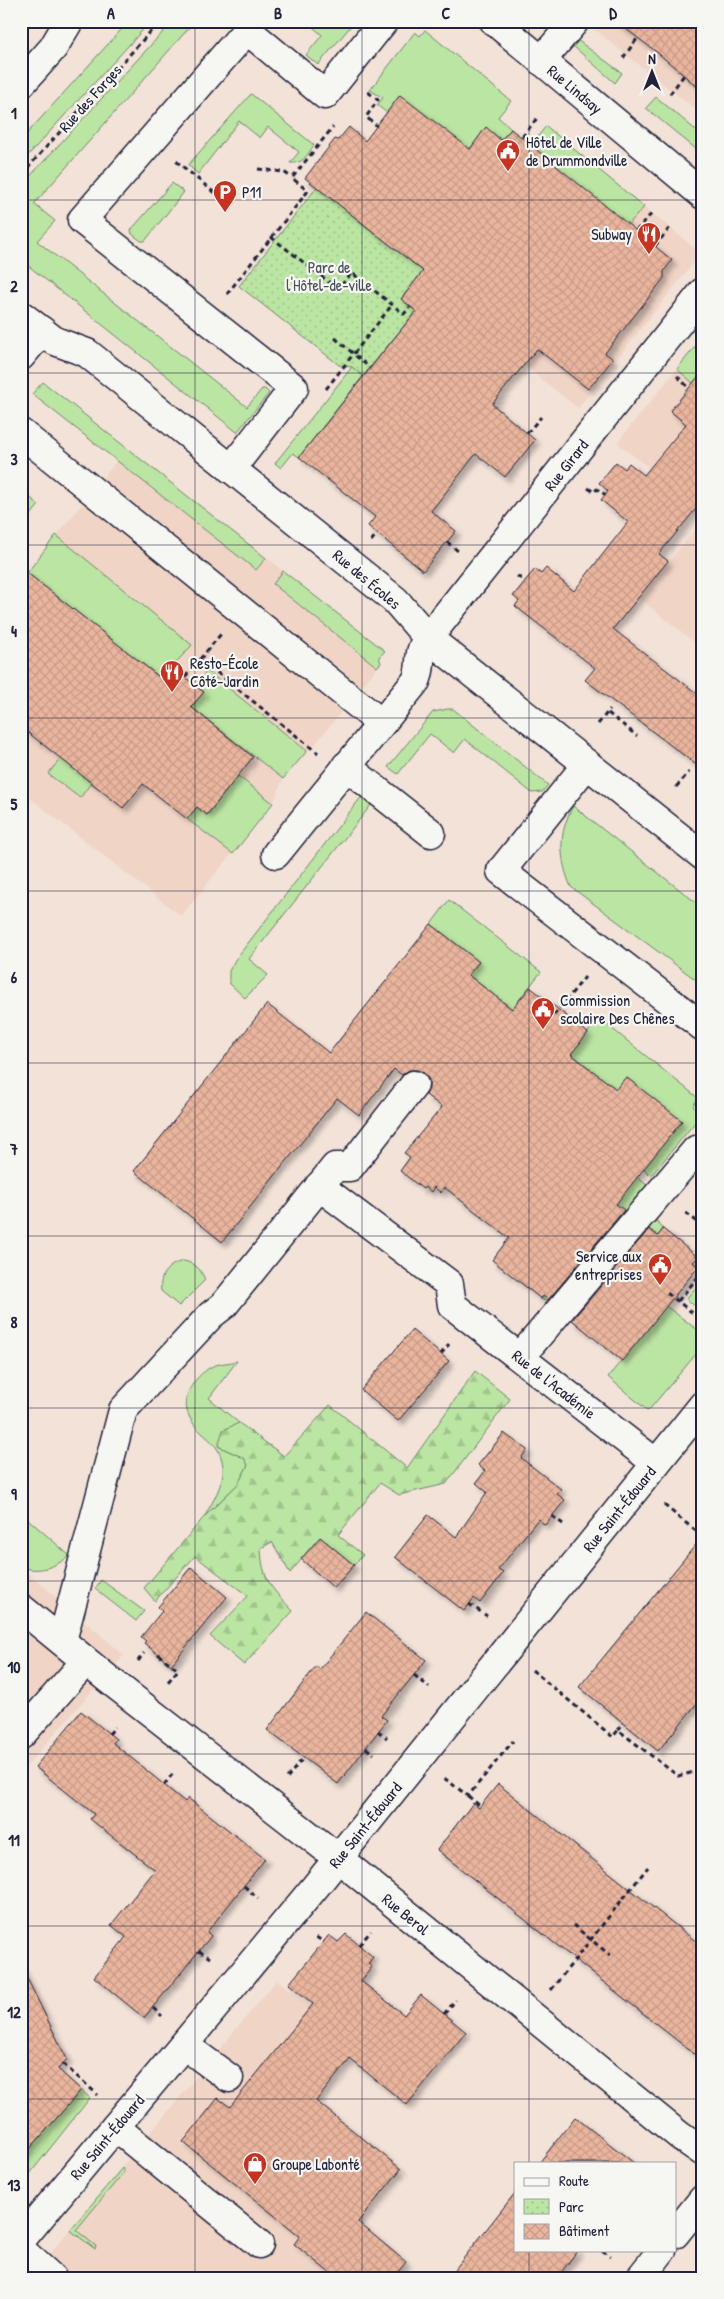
<svg xmlns="http://www.w3.org/2000/svg" width="724" height="2299" viewBox="0 0 724 2299" font-family="'Patrick Hand',sans-serif">
	<style>
		.built { fill: #f0d4c6 }
		.green { fill: #bbe5a2; stroke: #6e846e }
		.forest { fill: url(#forest-firs); stroke: #6e846e }
		.park { fill: url(#park-dots); stroke: #6e846e }
		.building { fill: url(#building-cross-hatch); stroke: #22223b; filter: url(#shadow) }
		.lines { fill: none; stroke-linecap: round; stroke-linejoin: round }
		.minor-casing { stroke: #22223b; stroke-width: 31 }
		.path { stroke: #22223b; stroke-width: 3; stroke-dasharray: 5 4; stroke-linecap: butt }
		.minor { stroke: #f6f6f2; stroke-width: 28 }
		.grid { fill: none; stroke: #22223b; stroke-width: 1; stroke-opacity: 0.55 }
		.labels { text-anchor: middle; dominant-baseline: central; stroke-width: 4.5; stroke-linejoin: round; paint-order: stroke }
		.street-label { font-size: 16px; fill: #22223b; stroke: #f6f6f2 }
		.poi-label { font-size: 16px; fill: #22223b; stroke: #f6f6f2; text-anchor: start }
		.park-label { font-size: 16px; fill: #485355; stroke: #f6f6f2 }
		.neatline { fill: none; stroke: #22223b; stroke-width: 2 }
		.grid-label { font-size: 16px; text-anchor: middle; font-weight: bold; fill: #22223b }
	</style>
	<defs>
		<pattern id="forest-firs" width="22" height="20" patternUnits="userSpaceOnUse" patternTransform="scale(1.25)"><rect width="22" height="20" fill="#bbe5a2"/><path d="M5 1l3.5 6h-7zM16 11l3.5 6h-7z" fill="#a0c48c"/></pattern>
		<pattern id="park-dots" width="8" height="8" patternUnits="userSpaceOnUse" patternTransform="scale(1.25)"><rect width="8" height="8" fill="#bbe5a2"/><path d="M2 2h.1M6 6h.1" fill="none" stroke="#a0c48c" stroke-width="1.8" stroke-linecap="round"/></pattern>
		<pattern id="building-cross-hatch" width="8" height="8" patternUnits="userSpaceOnUse" patternTransform="scale(1.25)"><rect width="8" height="8" fill="#eab59d"/><path d="M0 0l8 8M0 8l8-8" fill="none" stroke="#c89b88"/></pattern>
		<filter id="shadow"><feDropShadow dx="4.5" dy="4.5" stdDeviation="2.5" flood-color="#0004"/></filter>
	</defs>
	<rect width="100%" height="100%" fill="#f2e2d8"/>
	<filter id="ink" filterUnits="userSpaceOnUse"><feTurbulence type="fractalNoise" baseFrequency=".02" numOctaves="2"/><feDisplacementMap in="SourceGraphic" scale="10" xChannelSelector="R" yChannelSelector="G"/><feConvolveMatrix kernelMatrix="1 2 1 2 8 2 1 2 1" color-interpolation-filters="sRGB"/></filter>
	<g filter="url(#ink)">
		<g class="built">
			<polygon points="585,21 703,21 703,115 619,49"/>
			<polygon points="630,195 699,252 698,257 578,408 503,349"/>
			<polygon points="703,337 703,509 617,443"/>
			<polygon points="127,448 385,651 379,657 381,663 316,743 283,779 273,803 181,916 21,791 21,580"/>
			<polygon points="703,520 703,649 639,598"/>
			<polygon points="21,1567 124,1655 21,1772"/>
			<polygon points="277,1980 330,2021 363,2043 316,2101 401,2169 358,2223 393,2278 30,2278"/>
		</g>
		<g class="green">
			<polygon points="129,21 151,21 21,163 21,140"/>
			<polygon points="173,21 195,21 34,204 55,221 37,241 247,407 262,389 265,389 269,393 237,432 21,260 21,186"/>
			<polygon points="306,21 355,21 318,65 306,55 322,35"/>
			<polygon points="425,30 511,101 498,117 511,129 501,140 486,128 470,149 387,113 377,105 383,98 370,90 415,32 420,36"/>
			<polygon points="577,40 622,73 615,83 572,45"/>
			<path d="M251,94L314,145C307,155 304,164 290,163L299,152L268,127L260,138L239,121L198,174L188,165Z"/>
			<polygon points="656,97 703,136 703,140 696,149 646,108"/>
			<polygon points="546,126 644,207 628,225 523,156"/>
			<polygon points="172,183 184,192 145,241 141,241 132,234 131,230"/>
			<polygon points="703,337 703,371 693,383 677,369"/>
			<polygon points="352,367 363,376 299,457 293,453 281,468 275,463"/>
			<polygon points="43,382 266,558 256,570 32,394"/>
			<polygon points="21,490 39,505 21,527"/>
			<polygon points="56,535 192,645 172,667 168,664 158,676 27,573"/>
			<polygon points="283,571 385,651 379,657 381,663 377,667 273,584"/>
			<polygon points="207,671 307,751 283,779 191,707 204,692 196,685"/>
			<polygon points="448,709 453,709 548,785 542,792 532,793 465,739 454,753 430,734 398,774 388,767 433,712"/>
			<polygon points="61,758 91,783 80,798 48,774"/>
			<polygon points="238,776 273,803 233,854 187,819 197,807 207,815"/>
			<polygon points="362,796 371,805 249,959 268,975 245,998 229,983 229,971 235,960"/>
			<path d="M573,806L703,908V985L571,887C559,859 558,833 573,806Z"/>
			<polygon points="449,900 541,972 512,1009 468,975 479,962 431,924"/>
			<polygon points="599,1018 698,1098 693,1106 698,1111 697,1120 651,1176 644,1169 626,1077 616,1089 571,1054"/>
			<polygon points="637,1177 648,1186 550,1304 541,1299"/>
			<polygon points="657,1221 663,1229 658,1236 652,1232 578,1325 568,1317 645,1222"/>
			<path d="M184,1261C196,1264 200,1268 205,1280L179,1306L161,1291C159,1276 167,1264 184,1261Z"/>
			<polygon points="703,1279 703,1312 686,1299"/>
			<polygon points="666,1306 703,1334 703,1346 648,1411 608,1377"/>
			<path d="M237,1361L209,1398L239,1423L218,1446L244,1458L248,1465L238,1484L205,1516C212,1502 225,1483 223,1466C219,1438 201,1439 190,1418C179,1398 194,1377 211,1367C218,1363 229,1363 237,1361Z"/>
			<path d="M21,1513L70,1556C54,1567 40,1573 21,1567Z"/>
			<polygon points="101,1580 144,1611 136,1621 95,1589"/>
			<polygon points="81,2090 90,2098 21,2185 21,2159"/>
			<polygon points="122,2168 124,2172 76,2230 96,2246 95,2249 70,2230"/>
		</g>
		<path class="forest" d="M475,1371L510,1399L446,1484L399,1495L380,1483L338,1535L363,1555L354,1565L320,1537L290,1573L272,1542L261,1548C262,1580 272,1589 293,1611L244,1665L210,1636L248,1596L195,1556L155,1601L144,1588L205,1516L238,1484L248,1465L244,1458L218,1446L223,1430L239,1423L284,1456L330,1405L407,1468Z"/>
		<polygon class="park" points="317,187 423,271 401,299 416,311 363,376 352,367 339,365 239,286"/>
		<g class="building">
			<polygon points="615,21 703,21 703,92 658,53"/>
			<polygon points="400,95 470,149 486,127 501,140 511,129 672,260 664,271 664,278 605,353 613,359 588,389 537,349 492,404 535,440 505,477 476,454 431,511 456,531 423,571 368,526 375,517 299,457 416,311 401,299 423,271 305,178 335,139 338,140 349,127 365,141"/>
			<polygon points="703,371 703,500 659,554 668,561 613,629 703,698 703,770 585,680 595,668 515,606 519,601 513,596 535,569 541,574 546,568 574,591 628,522 601,500 608,491 599,483 616,462 625,469 629,463 644,475 686,424 670,411"/>
			<polygon points="21,568 158,676 168,664 204,692 191,707 253,757 207,815 197,807 187,819 143,784 123,808 21,727"/>
			<polygon points="431,924 479,962 468,975 512,1009 530,987 588,1033 571,1054 616,1089 626,1077 682,1121 616,1204 624,1210 548,1300 543,1296 541,1299 492,1260 509,1238 444,1187 441,1193 434,1187 431,1192 425,1187 423,1189 400,1171 410,1157 404,1153 442,1107 426,1095 429,1088 429,1080 424,1073 417,1070 409,1070 402,1075 394,1069 359,1115 337,1098 222,1242 134,1171 267,1004 329,1053"/>
			<polygon points="649,1229 658,1236 663,1229 698,1257 693,1262 698,1267 622,1361 572,1320"/>
			<polygon points="412,1330 449,1361 398,1421 361,1390"/>
			<polygon points="504,1433 527,1450 521,1458 561,1489 557,1494 565,1500 545,1525 538,1519 498,1570 503,1573 480,1603 474,1598 464,1611 395,1557 428,1515 456,1537 487,1492 476,1483 485,1471 478,1465"/>
			<polygon points="703,1536 703,1696 658,1751 579,1687"/>
			<polygon points="320,1537 354,1565 334,1588 301,1559"/>
			<polygon points="191,1567 227,1597 171,1665 144,1643 146,1641 141,1637 162,1611 158,1607"/>
			<polygon points="366,1612 426,1660 381,1716 387,1720 338,1784 267,1730 316,1666 320,1669"/>
			<polygon points="81,1711 116,1739 113,1743 185,1802 188,1798 265,1859 207,1932 211,1936 144,2018 94,1977 126,1937 111,1925 155,1870 90,1819 94,1814 35,1767"/>
			<polygon points="498,1784 703,1947 703,2061 437,1850 473,1803 479,1808"/>
			<polygon points="346,1934 373,1957 368,1964 372,1967 361,1981 404,2015 421,1995 466,2032 407,2105 350,2059 316,2101 401,2169 358,2222 406,2262 393,2278 336,2278 294,2244 300,2236 183,2142 218,2098 230,2107 313,2004 289,1984 329,1935 338,1942"/>
			<polygon points="21,1966 67,2059 58,2069 81,2090 21,2159"/>
			<polygon points="575,2117 634,2163 539,2163"/>
			<polygon points="515,2193 515,2250 578,2250 557,2278 448,2278"/>
		</g>
		<g class="lines">
			<g class="minor-casing">
				<g id="minor">
					<polyline points="494,21 703,195"/>
					<polyline points="541,61 575,21"/>
					<polyline points="21,84 53,48 69,21"/>
					<polyline points="21,315 55,341 87,353 395,600 428,638 703,856"/>
					<polyline points="21,356 42,331"/>
					<polyline points="21,433 381,723"/>
					<polyline points="231,469 294,388 82,220 247,30 325,95 384,21"/>
					<polyline points="587,764 501,871 703,1027"/>
					<polyline points="346,766 431,833"/>
					<path d="M276,854L416,681C424,663 415,656 428,638L703,292"/>
					<polyline points="319,1186 449,1284 452,1305 656,1463"/>
					<polyline points="520,1357 696,1150"/>
					<polyline points="21,1608 108,1679 338,1858 680,2136 703,2152"/>
					<polyline points="62,1641 123,1410 211,1315 224,1305 335,1167 350,1167 414,1085"/>
					<polyline points="21,1735 85,1662"/>
					<polyline points="184,2045 229,2078"/>
					<polyline points="115,2127 259,2244"/>
					<polyline points="675,2234 703,2199"/>
					<polyline points="21,2240 315,1887 703,1405"/>
					<polyline points="21,2250 52,2278"/>
					<polyline points="640,2278 662,2250"/>
				</g>
			</g>
			<g class="path">
				<polyline points="623,58 637,39"/>
				<polyline points="368,92 378,100 366,117 377,126"/>
				<polyline points="670,94 684,75"/>
				<polyline points="522,137 538,117"/>
				<polyline points="176,161 229,205"/>
				<polyline points="258,169 284,172 292,178"/>
				<polyline points="21,175 160,21"/>
				<polyline points="636,231 654,211"/>
				<polyline points="271,237 338,289 352,273 404,314 410,307"/>
				<polyline points="655,246 672,225"/>
				<polyline points="227,294 308,191 292,178 333,127"/>
				<polyline points="335,338 370,368"/>
				<polyline points="677,376 689,388"/>
				<polyline points="326,389 392,305"/>
				<polyline points="527,433 541,417"/>
				<polyline points="588,488 594,492 597,489 606,495"/>
				<polyline points="371,541 377,534"/>
				<polyline points="447,542 458,551"/>
				<polyline points="517,576 525,581"/>
				<polyline points="200,659 221,634"/>
				<polyline points="185,677 200,659 318,753"/>
				<polyline points="608,713 637,736"/>
				<polyline points="598,724 610,709"/>
				<polyline points="676,787 689,772"/>
				<polyline points="554,1015 585,977"/>
				<polyline points="686,1213 703,1226"/>
				<polyline points="667,1293 703,1321"/>
				<polyline points="678,1301 703,1271"/>
				<polyline points="441,1354 449,1344"/>
				<polyline points="664,1505 702,1536"/>
				<polyline points="552,1516 563,1524"/>
				<polyline points="469,1604 487,1616"/>
				<polyline points="158,1654 178,1670 167,1683"/>
				<polyline points="138,1661 144,1653"/>
				<polyline points="532,1670 613,1737 618,1730 678,1776 703,1770"/>
				<polyline points="414,1675 429,1687"/>
				<polyline points="618,1730 623,1724"/>
				<polyline points="378,1731 387,1738"/>
				<polyline points="109,1734 115,1727"/>
				<polyline points="366,1748 374,1754"/>
				<polyline points="287,1778 304,1757"/>
				<polyline points="444,1778 468,1796 513,1741"/>
				<polyline points="164,1785 174,1772"/>
				<polyline points="468,1796 480,1806"/>
				<polyline points="244,1886 258,1898"/>
				<polyline points="573,1925 610,1955"/>
				<polyline points="316,1937 324,1942"/>
				<polyline points="359,1945 371,1931"/>
				<polyline points="199,1951 210,1958"/>
				<polyline points="551,1990 648,1867"/>
				<polyline points="153,2008 162,2016"/>
				<polyline points="444,2014 456,2000"/>
				<polyline points="63,2064 98,2095"/>
				<polyline points="602,2250 610,2256"/>
			</g>
			<use href="#minor" class="minor"/>
		</g>
	</g>
	<path class="grid" d="M195,21V2278M362,21V2278M529,21V2163M21,200H703M21,373H703M21,545H703M21,718H703M21,891H703M21,1063H703M21,1236H703M21,1408H703M21,1581H703M21,1754H703M21,1926H703M21,2099H703M529,2250V2278"/>
	<defs>
		<g id="civic-pin" transform="scale(1.25)"><path d="M0 17L-7.5 6A9.5 9.5 0 1 1 7.5 6Z" fill="#c8321e" stroke="#f6f6f2"/><path d="M-.6-6.5H3V-4.5H.6V-3L4-1V1h2V6H-6V1h2V-1L-.6-3ZM-1.2 2.5V6h2.4V2.5Z" fill="#fff"/></g>
		<g id="parking-pin" transform="scale(1.25)"><path d="M0 17L-7.5 6A9.5 9.5 0 1 1 7.5 6Z" fill="#c8321e" stroke="#f6f6f2"/><path d="M-3.5-5.5H1a3.5 3.5 0 0 1 0 7H-1V5.5H-3.5ZM-1-3.4V-.6H.8a1.4 1.4 0 0 0 0-2.8Z" fill="#fff"/></g>
		<g id="restaurant-pin" transform="scale(1.25)"><path d="M0 17L-7.5 6A9.5 9.5 0 1 1 7.5 6Z" fill="#c8321e" stroke="#f6f6f2"/><path d="M-5-6h1v4h1v-4h1v4h1v-4h1v5L-1.5 .5V6h-2V.5L-5-1ZM5-6V6H3V1.5H1.5Q1.5-4 5-6Z" fill="#fff"/></g>
		<g id="shop-pin" transform="scale(1.25)"><path d="M0 17L-7.5 6A9.5 9.5 0 1 1 7.5 6Z" fill="#c8321e" stroke="#f6f6f2"/><path d="M-5-2.5h2.3a2.7 3.5 0 0 1 5.4 0H5L5.5 6h-11ZM-1.5-2.5h3a1.5 2.3 0 0 0-3 0Z" fill="#fff"/></g>
	</defs>
	<g fill-rule="evenodd">
		<use href="#civic-pin" x="508" y="151"/>
		<use href="#parking-pin" x="225" y="192"/>
		<use href="#restaurant-pin" x="649" y="234"/>
		<use href="#restaurant-pin" x="172" y="672"/>
		<use href="#civic-pin" x="543" y="1009"/>
		<use href="#civic-pin" x="660" y="1265"/>
		<use href="#shop-pin" x="255" y="2164"/>
	</g>
	<g class="labels">
		<g class="street-label">
			<text transform="translate(575 89) rotate(40)">Rue Lindsay</text>
			<text transform="translate(90 98) rotate(-48)">Rue des Forges</text>
			<text transform="translate(566 465) rotate(-52)">Rue Girard</text>
			<text transform="translate(367 579) rotate(40)">Rue des Écoles</text>
			<text transform="translate(554 1384) rotate(38)">Rue de l'Académie</text>
			<text transform="translate(619 1509) rotate(-51)">Rue Saint-Édouard</text>
			<text transform="translate(365 1825) rotate(-51)">Rue Saint-Édouard</text>
			<text transform="translate(406 1914) rotate(39)">Rue Berol</text>
			<text transform="translate(107 2137) rotate(-50)">Rue Saint-Édouard</text>
		</g>
		<g class="poi-label">
			<text x="526" y="142">Hôtel de Ville<tspan x="526" dy="18">de Drummondville</tspan></text>
			<text x="242" y="192">P11</text>
			<text x="632" y="234" text-anchor="end">Subway</text>
			<text x="190" y="663">Resto-École<tspan x="190" dy="18">Côté-Jardin</tspan></text>
			<text x="560" y="1000">Commission<tspan x="560" dy="18">scolaire Des Chênes</tspan></text>
			<text x="642" y="1256" text-anchor="end">Service aux<tspan x="642" dy="18">entreprises</tspan></text>
			<text x="272" y="2164">Groupe Labonté</text>
		</g>
		<g class="park-label">
			<text x="329" y="267">Parc de<tspan x="329" dy="18">l'Hôtel-de-ville</tspan></text>
		</g>
	</g>
	<rect width="724" height="2299" fill="none" stroke="#f6f6f2" stroke-width="55"/>
	<rect x="514" y="2162" width="162" height="90" fill="#f6f6f2" stroke="#a1a1a9"/>
	<rect x="524" y="2178" width="25" height="8" fill="#f6f6f2" stroke="#a1a1a9"/>
	<text x="559" y="2186" font-size="15" fill="#22223b">Route</text>
	<rect x="524" y="2199" width="25" height="15" fill="url(#park-dots)" stroke="#a1a1a9"/>
	<text x="559" y="2212" font-size="15" fill="#22223b">Parc</text>
	<rect x="524" y="2224" width="25" height="15" fill="url(#building-cross-hatch)" stroke="#a1a1a9"/>
	<text x="559" y="2236" font-size="15" fill="#22223b">Bâtiment</text>
	<g transform="translate(652 72)" stroke="#f6f6f2" stroke-width="4" paint-order="stroke">
	<path d="M0-4L9 19L0 12L-9 19Z" fill="#22223b"/>
	<text y="-8" font-size="14" font-weight="bold" text-anchor="middle" fill="#22223b">N</text>
	</g>
	<rect x="28" y="28" width="668" height="2244" class="neatline"/>
	<g class="grid-label">
		<text x="111" y="19">A</text>
		<text x="278" y="19">B</text>
		<text x="446" y="19">C</text>
		<text x="613" y="19">D</text>
		<text x="14" y="119">1</text>
		<text x="14" y="292">2</text>
		<text x="14" y="465">3</text>
		<text x="14" y="637">4</text>
		<text x="14" y="810">5</text>
		<text x="14" y="983">6</text>
		<text x="14" y="1155">7</text>
		<text x="14" y="1328">8</text>
		<text x="14" y="1500">9</text>
		<text x="14" y="1673">10</text>
		<text x="14" y="1846">11</text>
		<text x="14" y="2018">12</text>
		<text x="14" y="2191">13</text>
	</g>
</svg>
